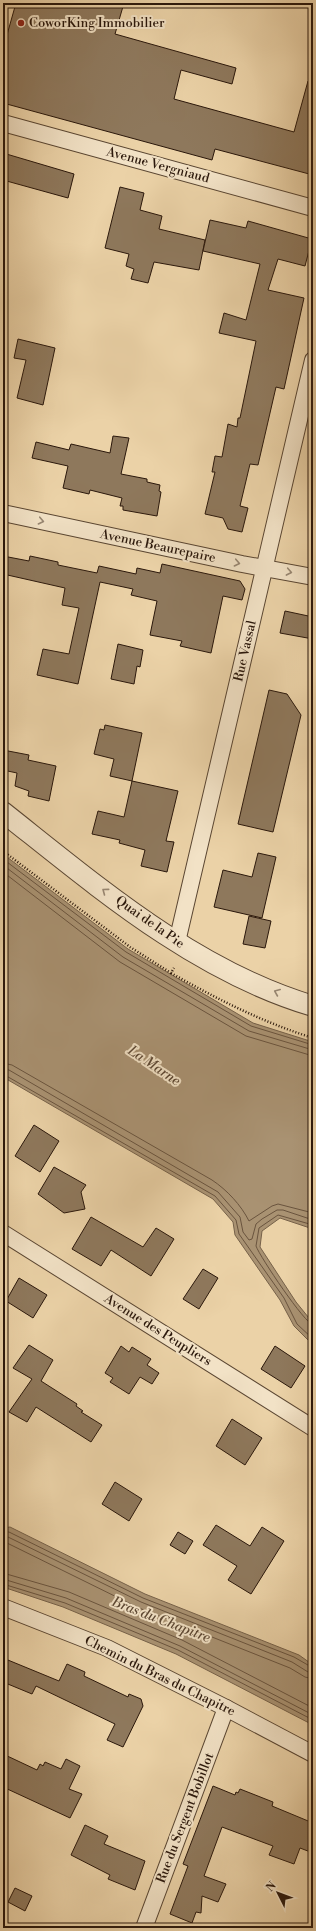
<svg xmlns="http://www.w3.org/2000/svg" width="316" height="1931" viewBox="0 0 316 1931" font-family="'Libre Bodoni',serif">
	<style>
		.water { fill: #a99272; stroke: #766149 }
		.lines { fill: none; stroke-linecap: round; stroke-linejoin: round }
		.shore { stroke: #6a543e; stroke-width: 1 }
		.building { fill: #8e785c; stroke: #2a170b }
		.minor-casing { stroke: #5a4632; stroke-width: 18 }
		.tertiary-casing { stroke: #5a4632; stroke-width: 22 }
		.path { stroke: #2a170b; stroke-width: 2.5; stroke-dasharray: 1 2; stroke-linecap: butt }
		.minor { stroke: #f2e2c6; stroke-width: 16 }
		.tertiary { stroke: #f2e2c6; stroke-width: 20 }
		.oneway { stroke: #988772 }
		.poi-dot { fill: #8f2418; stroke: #f2e2c6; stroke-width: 1.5 }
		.labels { text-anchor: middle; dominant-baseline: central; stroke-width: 4; stroke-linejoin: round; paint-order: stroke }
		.poi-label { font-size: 13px; fill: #2a170b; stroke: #f2e2c6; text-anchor: start }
		.street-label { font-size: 13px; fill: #2a170b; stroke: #f2e2c6 }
		.water-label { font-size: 14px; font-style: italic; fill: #5d4834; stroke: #f2e2c6 }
	</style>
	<rect width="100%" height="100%" fill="#ebd2a7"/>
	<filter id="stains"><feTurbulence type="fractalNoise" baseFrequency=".005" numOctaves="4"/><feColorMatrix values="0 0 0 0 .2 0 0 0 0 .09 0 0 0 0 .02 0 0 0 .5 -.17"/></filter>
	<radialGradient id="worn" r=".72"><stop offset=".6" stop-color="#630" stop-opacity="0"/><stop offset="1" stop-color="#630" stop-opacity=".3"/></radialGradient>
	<g class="water">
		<polygon points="3,854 128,949 253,1023 313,1042 313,1229 280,1218 262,1231 260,1247 296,1302 313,1323 313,1345 294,1326 280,1300 235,1235 233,1222 213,1199 3,1077"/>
		<polygon points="10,1527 145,1594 299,1655 313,1665 313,1725 176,1654 63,1607 3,1587 3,1528"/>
	</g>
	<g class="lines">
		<g class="shore">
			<polyline points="3,859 126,952 251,1026 313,1045"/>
			<polyline points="3,865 123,957 249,1031 313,1050"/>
			<polyline points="3,872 120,962 246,1036 313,1056"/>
			<path d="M3,1063L12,1065L212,1180C227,1190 241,1205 249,1221L272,1206L278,1204L313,1213"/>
			<polyline points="3,1069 9,1070 218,1192 240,1217 243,1232 249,1240 252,1239 256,1224 262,1219 277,1210 283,1210 313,1220"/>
			<polyline points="3,1074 215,1196 236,1220 239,1234 284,1298 297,1324 313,1339"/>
			<path d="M313,1225L278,1215L259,1228L256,1246C260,1257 305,1324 313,1325"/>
			<polyline points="3,1532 9,1532 143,1598 294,1657 313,1668"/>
			<polyline points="3,1537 8,1537 141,1602 292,1662 308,1672 313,1673"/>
			<polyline points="3,1543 7,1543 139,1608 290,1668 305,1677 313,1679"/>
			<polyline points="3,1573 69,1592 182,1640 313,1708"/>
			<polyline points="3,1579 66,1598 180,1646 313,1715"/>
			<polyline points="3,1584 65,1603 178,1650 313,1720"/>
		</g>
	</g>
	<g class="building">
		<polygon points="16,3 124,3 115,34 236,68 232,84 181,70 174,99 294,132 308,81 313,82 313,175 215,149 212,160 3,103 3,49"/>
		<polygon points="3,153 74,174 68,198 3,180"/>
		<polygon points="120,187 144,193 140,210 162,216 159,229 205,240 199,270 154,262 148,283 131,279 134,269 126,266 129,254 105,248"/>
		<polygon points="210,220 246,228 248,221 312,239 305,266 278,259 268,290 304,298 284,389 276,387 258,465 250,464 240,506 248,508 242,532 228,529 223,518 205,514 215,472 212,472 215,456 222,457 228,424 237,427 238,418 240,418 256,341 219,333 224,313 246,320 260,264 203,251"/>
		<polygon points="18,339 55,348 43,405 17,398 26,360 14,358"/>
		<polygon points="113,436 129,438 121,474 147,479 147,482 160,485 159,491 161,492 157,516 123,510 123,506 120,506 122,498 90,490 89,494 63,488 68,466 32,458 36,442 69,450 71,444 110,453"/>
		<polygon points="3,556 29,561 30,556 58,562 58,565 97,573 99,566 136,574 137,568 160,573 162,564 240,581 245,589 242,600 223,596 211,653 180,646 182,641 150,635 157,601 131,595 133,589 100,582 78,684 37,675 43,649 69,654 79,608 62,605 65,588 3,574"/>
		<polygon points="285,611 313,617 313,639 280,633"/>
		<polygon points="118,644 143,650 140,667 137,666 134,684 111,679"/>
		<polygon points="269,690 287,694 301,715 273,832 238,824"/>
		<polygon points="105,725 142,733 132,781 178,791 166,841 174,842 167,872 141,866 145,850 119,843 120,840 92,834 98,811 124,817 132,781 110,776 114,759 94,754 100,729 104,730"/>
		<polygon points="3,750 29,755 28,760 56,766 49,801 28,796 29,791 15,786 17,773 3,770"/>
		<polygon points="258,853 276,857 262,918 214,907 223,870 252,877"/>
		<polygon points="249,916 271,921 265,948 243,944"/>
		<polygon points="34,1125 59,1141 40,1172 15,1156"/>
		<polygon points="54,1167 86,1185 81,1192 85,1209 64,1213 38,1194"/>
		<polygon points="91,1217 143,1247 156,1228 174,1239 151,1276 111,1250 101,1266 72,1249"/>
		<polygon points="203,1269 218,1278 199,1309 183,1299"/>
		<polygon points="19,1278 47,1295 33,1318 6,1301"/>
		<polygon points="29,1345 53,1360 41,1381 77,1404 76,1406 83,1411 81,1412 102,1425 91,1442 36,1407 27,1422 9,1412 32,1379 13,1368"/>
		<polygon points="121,1346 129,1352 132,1347 151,1359 147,1365 159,1373 152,1384 140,1377 129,1394 110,1382 113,1378 105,1373"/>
		<polygon points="275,1346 305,1366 291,1388 261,1369"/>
		<polygon points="232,1419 262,1438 245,1465 216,1446"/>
		<polygon points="115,1482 142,1499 129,1521 102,1504"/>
		<polygon points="216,1525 250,1546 262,1527 284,1541 251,1594 228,1580 237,1566 203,1545"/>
		<polygon points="178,1532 193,1541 185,1554 170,1545"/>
		<polygon points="3,1658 59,1681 67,1664 85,1672 84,1676 128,1697 129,1694 141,1699 143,1706 123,1747 107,1740 115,1724 36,1686 32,1694 3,1682"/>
		<polygon points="3,1754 37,1770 40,1764 43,1766 45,1762 61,1769 66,1759 80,1766 69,1789 82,1794 70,1818 3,1787"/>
		<polygon points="213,1786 235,1795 236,1792 238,1793 240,1789 273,1802 272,1806 313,1823 313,1853 300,1848 294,1864 269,1855 273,1846 222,1827 204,1876 226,1884 218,1902 202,1896 201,1913 196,1912 192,1923 170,1914 188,1866 183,1864"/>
		<polygon points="85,1825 108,1836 104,1844 145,1861 135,1890 108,1879 110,1875 71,1855"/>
		<polygon points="15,1888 32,1896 25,1911 8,1902"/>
	</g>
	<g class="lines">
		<g class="minor-casing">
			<g id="minor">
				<polyline points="3,123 313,208"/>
				<polyline points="3,513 242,564 313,577"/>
				<polyline points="177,942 313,360"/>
				<polyline points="3,1233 313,1428"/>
				<polyline points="3,1607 107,1648 226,1708 313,1754"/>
				<polyline points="144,1928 226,1708"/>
			</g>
		</g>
		<g class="tertiary-casing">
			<path id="tertiary" d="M3,812C98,887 195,971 313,1006"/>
		</g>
		<g class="path">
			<polyline points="3,851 130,947 171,973 174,968"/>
			<path d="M171,973C217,999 262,1022 313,1038"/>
		</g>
		<use href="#minor" class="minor"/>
		<use href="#tertiary" class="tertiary"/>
	</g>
	<defs><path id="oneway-chevron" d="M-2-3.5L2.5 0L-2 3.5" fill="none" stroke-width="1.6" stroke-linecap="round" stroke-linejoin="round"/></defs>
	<g class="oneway">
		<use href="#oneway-chevron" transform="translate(41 521) rotate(12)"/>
		<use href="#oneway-chevron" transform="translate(237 563) rotate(12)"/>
		<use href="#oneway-chevron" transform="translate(289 572) rotate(11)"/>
		<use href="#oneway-chevron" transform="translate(105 891) rotate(-143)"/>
		<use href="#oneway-chevron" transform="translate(277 992) rotate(-157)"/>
	</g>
	<circle class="poi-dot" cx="21" cy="23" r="4"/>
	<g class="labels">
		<g class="poi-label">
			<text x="29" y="23">CoworKing Immobilier</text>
		</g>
		<g class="street-label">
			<text transform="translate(158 165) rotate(15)">Avenue Vergniaud</text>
			<text transform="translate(158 546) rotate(12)">Avenue Beaurepaire</text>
			<text transform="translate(245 651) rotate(-77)">Rue Vassal</text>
			<text transform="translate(150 922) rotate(35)">Quai de la Pie</text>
			<text transform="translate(158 1330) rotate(32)">Avenue des Peupliers</text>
			<text transform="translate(160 1676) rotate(26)">Chemin du Bras du Chapitre</text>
			<text transform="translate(185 1818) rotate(-69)">Rue du Sergent Bobillot</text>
		</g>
		<g class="water-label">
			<text transform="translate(154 1066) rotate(34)">La Marne</text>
			<text transform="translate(161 1620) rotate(21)">Bras du Chapitre</text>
		</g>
	</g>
	<rect width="316" height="1931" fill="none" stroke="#ebd2a7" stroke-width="16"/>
	<rect x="4" y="4" width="308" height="1923" fill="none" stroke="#2a170b" stroke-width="2"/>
	<rect x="8" y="8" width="300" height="1915" fill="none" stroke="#2a170b"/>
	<g transform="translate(278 1893) rotate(312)" stroke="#f2e2c6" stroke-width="3" paint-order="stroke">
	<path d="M0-3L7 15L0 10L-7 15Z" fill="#2a170b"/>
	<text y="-6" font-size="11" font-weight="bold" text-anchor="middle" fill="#2a170b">N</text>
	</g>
	<rect width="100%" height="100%" filter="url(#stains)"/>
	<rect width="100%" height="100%" fill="url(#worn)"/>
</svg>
